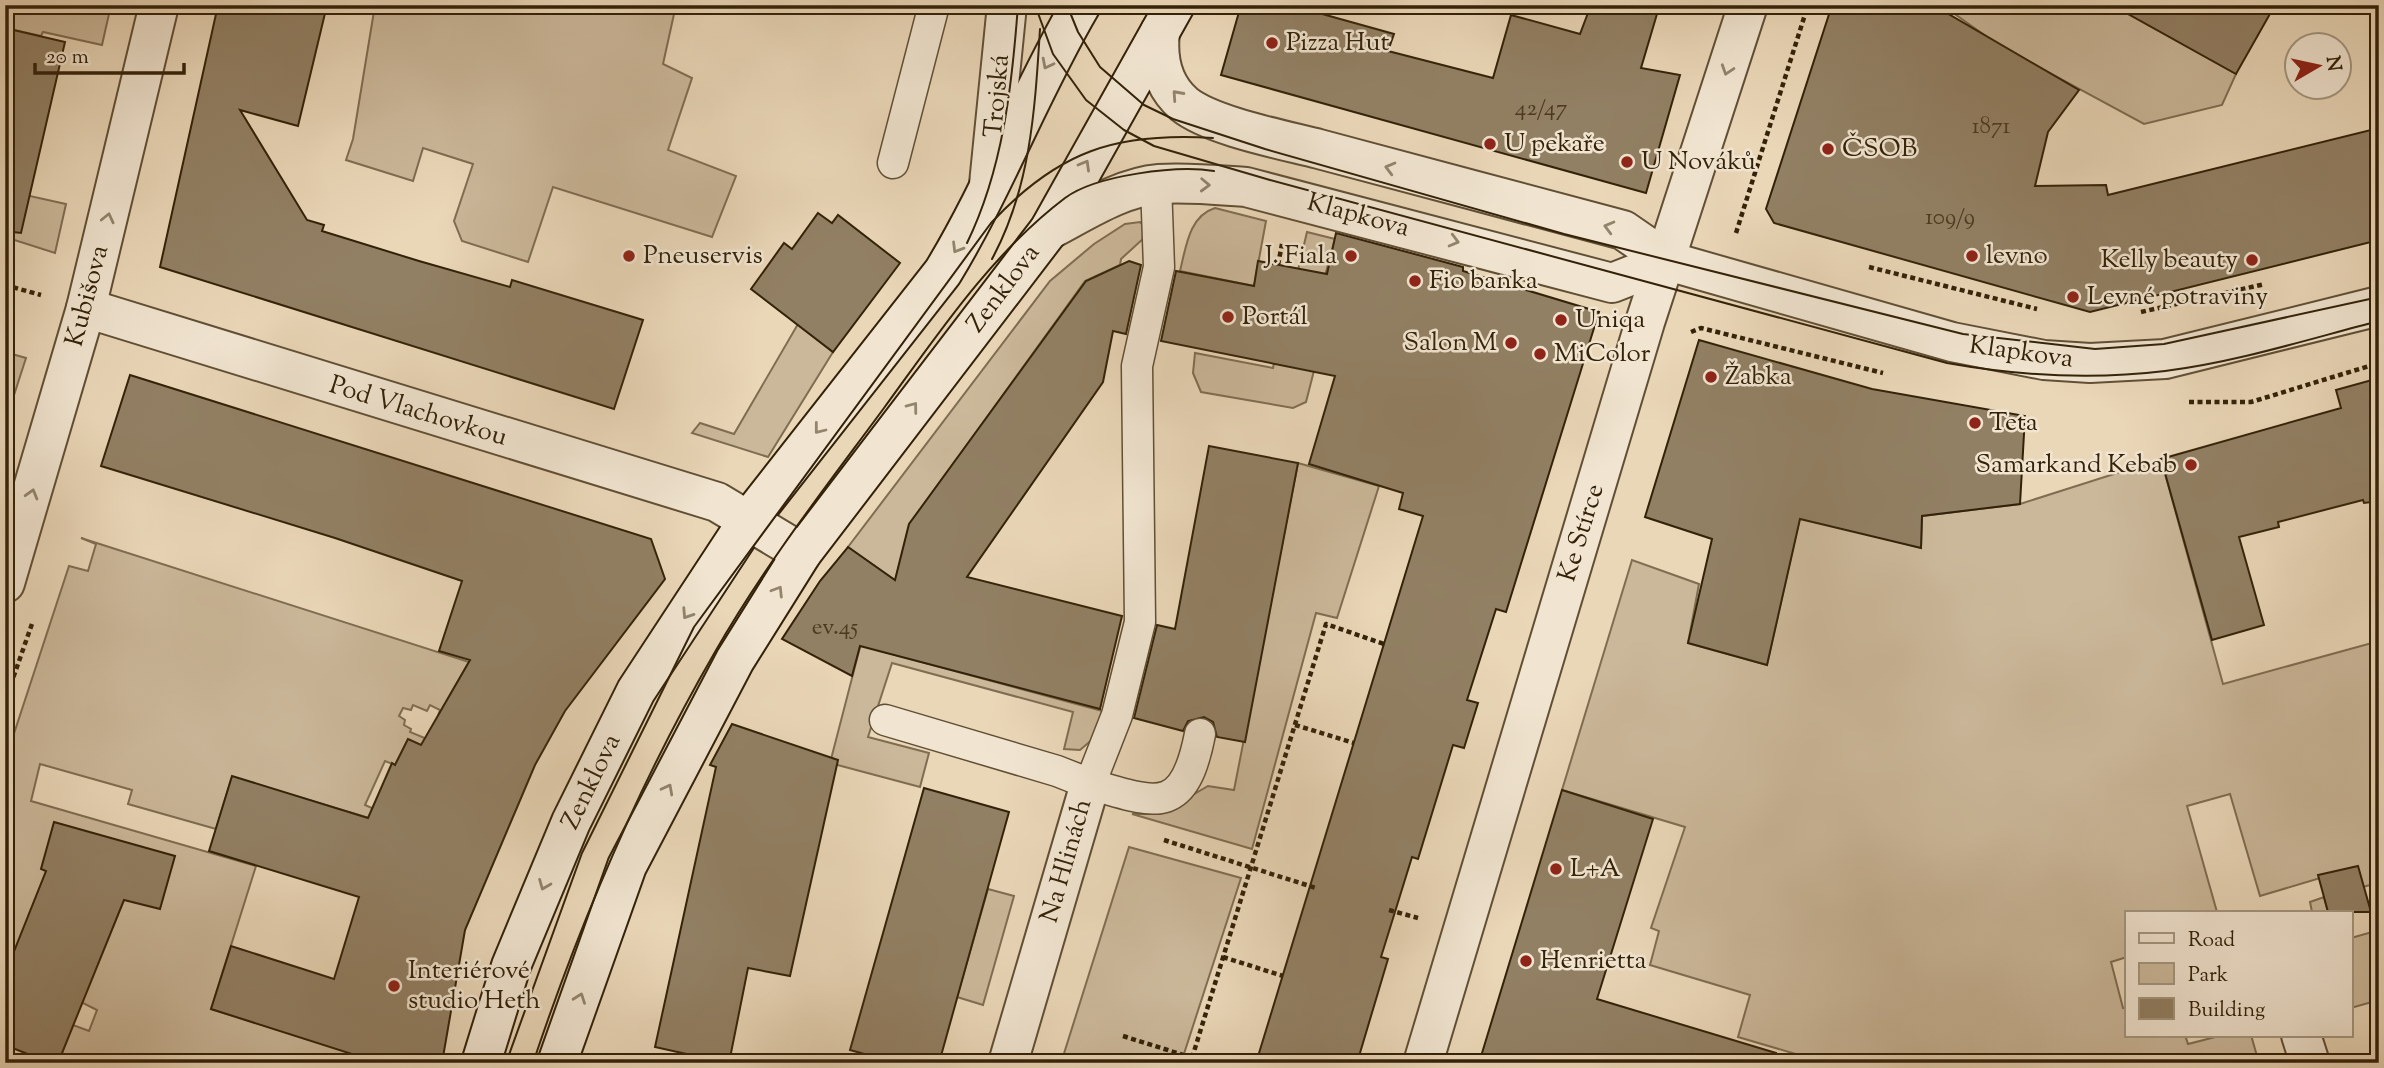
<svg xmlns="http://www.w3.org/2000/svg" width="2384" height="1068" viewBox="0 0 2384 1068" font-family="'Sorts Mill Goudy',serif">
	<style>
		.green { fill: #cbb89a; stroke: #7f6d52; stroke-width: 2 }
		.building { fill: #928064; stroke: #332209; stroke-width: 2 }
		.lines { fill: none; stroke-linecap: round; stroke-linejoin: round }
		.lane-casing { stroke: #614f35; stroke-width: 33 }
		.street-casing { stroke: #614f35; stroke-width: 42 }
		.secondary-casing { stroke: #332209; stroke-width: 42 }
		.path { stroke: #332209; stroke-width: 4.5; stroke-dasharray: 5 3.5; stroke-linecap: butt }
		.lane { stroke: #f1e5d1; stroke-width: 30 }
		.street { stroke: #f1e5d1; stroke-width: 38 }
		.secondary { stroke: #f1e5d1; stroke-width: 38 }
		.tram { stroke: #332209; stroke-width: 2 }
		.oneway { stroke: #92846d }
		.poi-dot { fill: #8f2418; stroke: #f1e5d1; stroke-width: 2.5 }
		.labels { text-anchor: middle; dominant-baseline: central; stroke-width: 5; stroke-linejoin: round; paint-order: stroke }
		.number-label { font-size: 23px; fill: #4b3a20 }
		.poi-label { font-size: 26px; fill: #332209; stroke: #f1e5d1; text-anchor: start }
		.street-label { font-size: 26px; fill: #332209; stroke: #f1e5d1 }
	</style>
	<rect width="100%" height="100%" fill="#ead7b8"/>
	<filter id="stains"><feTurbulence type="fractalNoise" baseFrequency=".00286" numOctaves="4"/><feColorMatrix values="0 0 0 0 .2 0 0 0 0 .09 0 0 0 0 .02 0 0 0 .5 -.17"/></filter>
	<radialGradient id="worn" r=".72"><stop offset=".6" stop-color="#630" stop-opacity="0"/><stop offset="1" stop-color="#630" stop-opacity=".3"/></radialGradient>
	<g class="green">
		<polygon points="5,5 111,5 102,45 43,32 41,36 5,28"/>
		<polygon points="375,5 676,5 663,64 692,78 668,150 736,176 712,237 553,187 528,262 462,241 454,221 473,164 423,148 413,181 346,160 353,139"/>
		<polygon points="1942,5 2112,5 2236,74 2222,105 2144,124 2000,46"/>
		<polygon points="5,187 7,191 66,204 55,253 5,237"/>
		<path d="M1215,208L1266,221L1254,286L1180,271C1186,247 1189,216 1215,208Z"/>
		<polygon points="1140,222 1147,229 1144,238 1121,259 1120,265 1085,281 910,524 877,650 1106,712 1101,732 1080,750 1064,749 1073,712 892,663 868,737 929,753 920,787 830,763 880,570 848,547 1050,281 1094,244 1125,224"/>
		<polygon points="1307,232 1335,239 1317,305 1318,355 1306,402 1293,408 1201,392 1193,373 1195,353 1273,368 1288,295 1292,295"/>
		<polygon points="798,324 833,352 768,457 692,433 700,423 734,434"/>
		<polygon points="5,352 26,358 5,423"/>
		<polygon points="2161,459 2223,684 2379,641 2379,888 2377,883 2363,887 2357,867 2260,896 2230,794 2187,806 2217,912 2127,912 2127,957 2111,962 2123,1008 2127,1008 2127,1035 2185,1035 2188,1044 2223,1035 2251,1035 2259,1063 1955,1063 1925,1054 1922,1063 1826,1063 1738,1037 1750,995 1650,965 1659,931 1651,928 1685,827 1562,790 1632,560 1699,584 1688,643 1767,665 1800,517 1921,548 1922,516 2020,504"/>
		<polygon points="1298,463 1379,486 1337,618 1316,613 1252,849 1132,814 1160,814 1208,786 1234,790"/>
		<polygon points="81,538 469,662 438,716 440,710 430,705 427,711 413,705 411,710 403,708 399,716 405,720 404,725 411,729 410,732 432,741 440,754 408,739 395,765 385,761 365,805 392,817 389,824 232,777 216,829 128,804 132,790 40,764 31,801 256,866 211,1009 361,1056 359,1063 58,1063 73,1025 89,1031 97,1010 5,964 5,761 69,566 88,571 96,544"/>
		<polygon points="1129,847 1241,878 1181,1063 1061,1063"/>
		<polygon points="988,889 1014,896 983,1005 957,997"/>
		<polygon points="2324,897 2328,912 2312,912 2310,902"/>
		<polygon points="2379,930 2379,1000 2351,1008 2351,938"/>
	</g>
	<g class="building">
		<polygon points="218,5 327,5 298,126 240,110 307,220 324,225 322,231 419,261 510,287 512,280 643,320 614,409 160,267"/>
		<polygon points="1241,5 1290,5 1394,34 1388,51 1493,78 1511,15 1580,34 1591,5 1629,5 1657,14 1641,68 1680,75 1646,193 1221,75"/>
		<polygon points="1832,5 1933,5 2079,90 2048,132 2035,186 2106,185 2108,195 2379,128 2379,240 2090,312 1774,223 1766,209"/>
		<polygon points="2112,5 2275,5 2236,74"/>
		<polygon points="5,28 65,42 21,233 5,231"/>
		<polygon points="818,213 832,223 838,215 900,263 833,352 751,289 784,243 792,249"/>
		<polygon points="1336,233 1463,267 1463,271 1599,312 1506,612 1496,609 1467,700 1478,703 1464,748 1453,745 1418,859 1412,857 1381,957 1388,959 1357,1063 1256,1063 1423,516 1399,509 1403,493 1309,464 1335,376 1161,341 1176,271 1254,286 1258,261 1327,274"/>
		<polygon points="1129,261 1141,265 1126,334 1113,331 1103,382 967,577 1122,616 1100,709 860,646 852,676 782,639 820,581 848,547 895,580 909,524 1086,281"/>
		<polygon points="1699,340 1872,389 2025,416 2020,504 1922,516 1921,548 1800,519 1767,665 1688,643 1712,539 1645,517"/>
		<polygon points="130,375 651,539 665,579 565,711 535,765 465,930 442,1063 380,1063 211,1009 231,946 334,979 359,897 209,851 232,776 368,818 392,763 395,765 408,739 421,745 470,660 439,651 462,581 335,538 101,466"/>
		<polygon points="2379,378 2379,501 2364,503 2363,500 2278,522 2279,527 2239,537 2264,625 2212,640 2161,459 2341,408 2336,390"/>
		<polygon points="1209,446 1298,463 1245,742 1217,737 1213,722 1204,717 1188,721 1183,731 1134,718 1157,625 1175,629"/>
		<polygon points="732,724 838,760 790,976 748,968 729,1063 727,1063 655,1047 716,767 710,765"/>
		<polygon points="924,788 1009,812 939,1063 897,1063 850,1050"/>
		<polygon points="1562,790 1653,819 1597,999 1776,1053 1774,1063 1479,1063"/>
		<polygon points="54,822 175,856 160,909 124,900 58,1063 50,1063 5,1045 5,974 46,871 41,869"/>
		<polygon points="2358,866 2371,912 2328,912 2318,875"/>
	</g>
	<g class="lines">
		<g class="lane-casing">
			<g id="lane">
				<polyline points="893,163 934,5"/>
				<path d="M1156,184L1159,267L1137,366L1140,622L1117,715L1090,784C1157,804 1184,816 1200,734"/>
				<polyline points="885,720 1057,771 1090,784"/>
			</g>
		</g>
		<g class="street-casing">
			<g id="street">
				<path d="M1160,32C1157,59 1162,85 1184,104C1211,126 1284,140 1319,149C1420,176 1522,203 1623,230L1668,261L1952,342L2044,360L2090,363L2165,359L2379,306"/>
				<polyline points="989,184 1007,5"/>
				<path d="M1049,230C1082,213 1121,187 1159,184C1187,182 1217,185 1246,187L1612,283L1668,261"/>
				<polyline points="86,308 717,502 802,553"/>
				<polyline points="5,583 86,308 159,5"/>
				<polyline points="2301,1035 2310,1063"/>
				<polyline points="1008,1063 1090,784"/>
				<polyline points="1423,1063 1645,322 1748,5"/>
			</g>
		</g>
		<g class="secondary-casing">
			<g id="secondary">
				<path d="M481,1063L511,966L571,822L636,691L747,522L943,272C995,186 1030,92 1081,5"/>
				<polyline points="557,1063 627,866 735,660 802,553 1049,230 1175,5"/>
			</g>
		</g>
		<g class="path">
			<polyline points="1736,233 1808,5"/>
			<polyline points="1278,265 1282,244"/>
			<polyline points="1869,267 2037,309"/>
			<polyline points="5,285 41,295"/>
			<polyline points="2141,312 2265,284"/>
			<polyline points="1691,332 1701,328 1883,373"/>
			<polyline points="2189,402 2251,402 2379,363"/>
			<polyline points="5,701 33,621"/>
			<polyline points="1295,725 1354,743"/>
			<polyline points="1164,840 1316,888"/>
			<polyline points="1389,910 1418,918"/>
			<polyline points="1223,957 1283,976"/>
			<polyline points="1123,1036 1209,1063"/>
			<polyline points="1192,1058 1326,624 1384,644"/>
		</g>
		<use href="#lane" class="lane"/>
		<use href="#street" class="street"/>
		<use href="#secondary" class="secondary"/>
		<g class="tram">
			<path d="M1035,5L1053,54L1086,100L1124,130L1154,146L1270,180L1947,363C2020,376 2092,380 2165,371C2237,362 2309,339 2379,321"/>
			<polyline points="1067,5 1078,32 1100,67 1144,105 1173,119 1265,149 1564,234 1963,334 2095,349 2164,344 2379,297"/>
			<path d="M967,243C1003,169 1012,86 1018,5"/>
			<path d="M992,259C1031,187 1035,108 1040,29"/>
			<path d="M506,1063L582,853L694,627L991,223C1058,151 1116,132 1213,138"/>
			<path d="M533,1063C581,920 639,783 715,652C764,566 825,488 884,408C938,334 991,254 1065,198C1096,175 1177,165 1214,171"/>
		</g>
	</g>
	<defs><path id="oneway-chevron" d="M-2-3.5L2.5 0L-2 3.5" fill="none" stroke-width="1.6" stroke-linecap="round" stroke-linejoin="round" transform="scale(1.75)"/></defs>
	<g class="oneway">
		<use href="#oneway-chevron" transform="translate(1047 64) rotate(117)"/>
		<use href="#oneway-chevron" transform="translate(1727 70) rotate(108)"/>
		<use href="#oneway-chevron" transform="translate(1177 95) rotate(-132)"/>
		<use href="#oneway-chevron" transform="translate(1085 165) rotate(-60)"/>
		<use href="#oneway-chevron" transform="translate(1390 168) rotate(-165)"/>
		<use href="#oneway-chevron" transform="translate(1205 185) rotate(2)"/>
		<use href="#oneway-chevron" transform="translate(108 218) rotate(-77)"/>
		<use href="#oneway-chevron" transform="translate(1609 227) rotate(-165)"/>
		<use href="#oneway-chevron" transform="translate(1454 241) rotate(15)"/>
		<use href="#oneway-chevron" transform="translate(957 248) rotate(121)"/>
		<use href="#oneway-chevron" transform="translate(913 407) rotate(-53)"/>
		<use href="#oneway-chevron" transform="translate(819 429) rotate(128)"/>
		<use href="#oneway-chevron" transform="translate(32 494) rotate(-74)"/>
		<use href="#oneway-chevron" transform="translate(778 591) rotate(-58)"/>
		<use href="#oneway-chevron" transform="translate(687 614) rotate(123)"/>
		<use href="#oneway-chevron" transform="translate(668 789) rotate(-62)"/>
		<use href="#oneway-chevron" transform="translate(544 885) rotate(112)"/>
		<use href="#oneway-chevron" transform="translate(580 998) rotate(-70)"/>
	</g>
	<g class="poi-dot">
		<circle cx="1272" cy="43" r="7"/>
		<circle cx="1490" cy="144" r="7"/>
		<circle cx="1828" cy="149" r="7"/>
		<circle cx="1627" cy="162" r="7"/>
		<circle cx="629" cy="256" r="7"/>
		<circle cx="1351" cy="256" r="7"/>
		<circle cx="1972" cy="256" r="7"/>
		<circle cx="2252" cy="260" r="7"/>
		<circle cx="1415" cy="281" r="7"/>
		<circle cx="2073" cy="297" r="7"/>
		<circle cx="1228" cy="317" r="7"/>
		<circle cx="1561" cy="320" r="7"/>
		<circle cx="1511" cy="343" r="7"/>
		<circle cx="1540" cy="354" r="7"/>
		<circle cx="1711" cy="377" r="7"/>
		<circle cx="1975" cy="423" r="7"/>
		<circle cx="2191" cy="465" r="7"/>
		<circle cx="1556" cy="869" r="7"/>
		<circle cx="1526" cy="961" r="7"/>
		<circle cx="394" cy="986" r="7"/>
	</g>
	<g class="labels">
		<g class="number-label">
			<text x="1541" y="109">42/47</text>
			<text x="1991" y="127">1871</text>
			<text x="1950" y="218">109/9</text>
			<text x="835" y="628">ev.45</text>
		</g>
		<g class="poi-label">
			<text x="1286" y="43">Pizza Hut</text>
			<text x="1504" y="144">U pekaře</text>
			<text x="1842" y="149">ČSOB</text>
			<text x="1641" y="162">U Nováků</text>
			<text x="643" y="256">Pneuservis</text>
			<text x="1337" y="256" text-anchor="end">J. Fiala</text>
			<text x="1986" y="256">levno</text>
			<text x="2238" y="260" text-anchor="end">Kelly beauty</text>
			<text x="1429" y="281">Fio banka</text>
			<text x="2087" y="297">Levné potraviny</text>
			<text x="1242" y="317">Portál</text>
			<text x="1575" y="320">Uniqa</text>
			<text x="1497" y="343" text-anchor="end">Salon M</text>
			<text x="1554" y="354">MiColor</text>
			<text x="1725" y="377">Žabka</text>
			<text x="1989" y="423">Teta</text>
			<text x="2177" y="465" text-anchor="end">Samarkand Kebab</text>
			<text x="1570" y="869">L+A</text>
			<text x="1540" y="961">Henrietta</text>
			<text x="408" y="971">Interiérové<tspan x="408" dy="30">studio Heth</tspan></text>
		</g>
		<g class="street-label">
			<text transform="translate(998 96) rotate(-85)">Trojská</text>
			<text transform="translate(1358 216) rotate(15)">Klapkova</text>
			<text transform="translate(1004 289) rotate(-53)">Zenklova</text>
			<text transform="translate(88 296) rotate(-75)">Kubišova</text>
			<text transform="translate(2021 353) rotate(8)">Klapkova</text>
			<text transform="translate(418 412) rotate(17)">Pod Vlachovkou</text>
			<text transform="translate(1582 533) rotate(-73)">Ke Stírce</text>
			<text transform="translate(592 782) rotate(-64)">Zenklova</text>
			<text transform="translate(1067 861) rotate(-74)">Na Hlinách</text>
		</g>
	</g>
	<rect width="2384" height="1068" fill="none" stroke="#ead7b8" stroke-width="28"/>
	<rect x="7" y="7" width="2370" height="1054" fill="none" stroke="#332209" stroke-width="3.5"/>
	<rect x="14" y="14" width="2356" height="1040" fill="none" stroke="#332209" stroke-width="2"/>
	<rect x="2125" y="911" width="228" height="126" fill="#f1e5d1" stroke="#a59781" stroke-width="2"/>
	<rect x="2139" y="933" width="35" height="10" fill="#f1e5d1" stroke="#a59781" stroke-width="2"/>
	<text x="2188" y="946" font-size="21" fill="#332209">Road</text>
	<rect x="2139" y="963" width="35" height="21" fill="#cbb89a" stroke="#a59781" stroke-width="2"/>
	<text x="2188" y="981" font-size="21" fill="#332209">Park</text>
	<rect x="2139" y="998" width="35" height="21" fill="#928064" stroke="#a59781" stroke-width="2"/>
	<text x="2188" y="1016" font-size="21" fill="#332209">Building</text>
	<g transform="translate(2318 66) rotate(81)"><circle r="33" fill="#f1e5d1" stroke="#a59781" stroke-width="2"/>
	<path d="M0-5L12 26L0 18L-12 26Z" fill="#8f2418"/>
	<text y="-10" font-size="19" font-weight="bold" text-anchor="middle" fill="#332209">N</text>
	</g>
	<path d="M35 63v10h149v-10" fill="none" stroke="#332209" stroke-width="3.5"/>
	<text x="46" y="63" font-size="21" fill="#332209" stroke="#f1e5d1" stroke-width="5" paint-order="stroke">20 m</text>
	<rect width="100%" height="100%" filter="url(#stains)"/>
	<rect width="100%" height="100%" fill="url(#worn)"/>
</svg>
